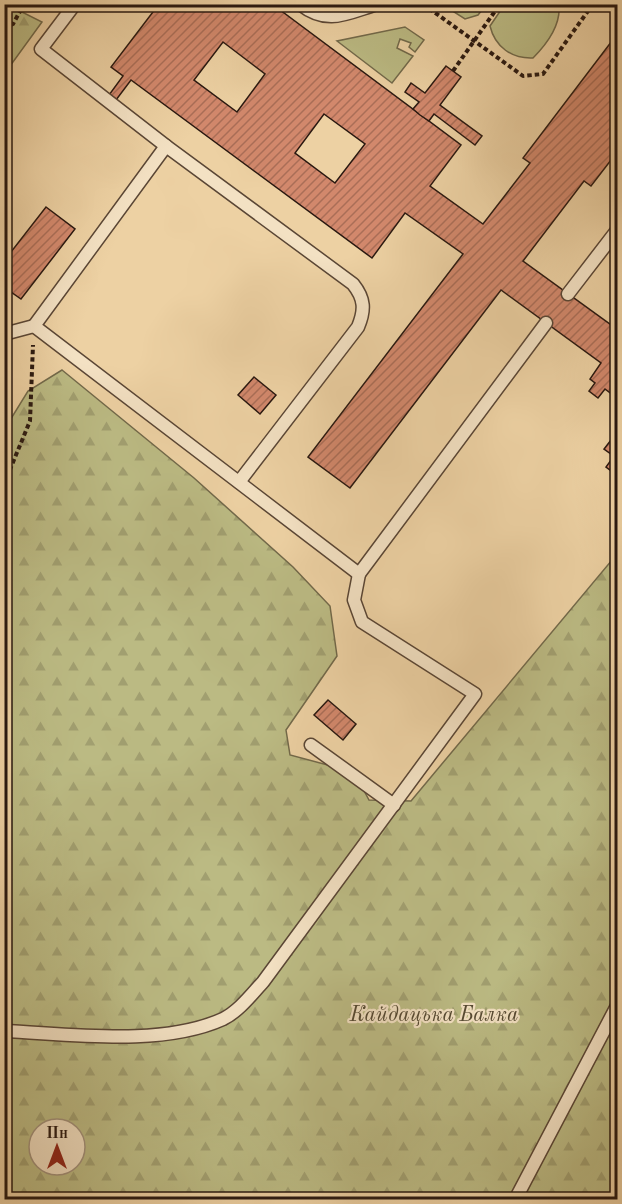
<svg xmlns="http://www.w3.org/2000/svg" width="622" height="1204" viewBox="0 0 622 1204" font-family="'Old Standard TT',serif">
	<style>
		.grass { fill: #bbba83; stroke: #72694a; stroke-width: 1.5 }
		.forest { fill: url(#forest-firs); stroke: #72694a; stroke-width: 1.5; fill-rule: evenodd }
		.building { fill: url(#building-hatch); stroke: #291810; stroke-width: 1.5; fill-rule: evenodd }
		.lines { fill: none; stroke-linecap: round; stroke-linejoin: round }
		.lane-casing { stroke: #5a4635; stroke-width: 15 }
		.path { stroke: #291810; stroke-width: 4; stroke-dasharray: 4.5 3; stroke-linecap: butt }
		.lane { stroke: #f3e1c3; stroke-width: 12 }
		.labels { text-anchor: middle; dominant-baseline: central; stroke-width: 4.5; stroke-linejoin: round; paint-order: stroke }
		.park-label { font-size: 21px; font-style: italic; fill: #554932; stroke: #f3e1c3 }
	</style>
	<defs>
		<pattern id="forest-firs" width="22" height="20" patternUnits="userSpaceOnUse" patternTransform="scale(1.5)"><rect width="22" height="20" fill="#bbba83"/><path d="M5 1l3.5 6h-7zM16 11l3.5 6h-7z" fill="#a19f70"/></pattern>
		<pattern id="building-hatch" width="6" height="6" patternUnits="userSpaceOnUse" patternTransform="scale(1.5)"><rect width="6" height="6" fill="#d2886c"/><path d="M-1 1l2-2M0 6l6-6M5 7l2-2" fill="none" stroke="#aa6e57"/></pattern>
	</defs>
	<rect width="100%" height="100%" fill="#edd1a3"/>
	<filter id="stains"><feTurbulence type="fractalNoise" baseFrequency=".00333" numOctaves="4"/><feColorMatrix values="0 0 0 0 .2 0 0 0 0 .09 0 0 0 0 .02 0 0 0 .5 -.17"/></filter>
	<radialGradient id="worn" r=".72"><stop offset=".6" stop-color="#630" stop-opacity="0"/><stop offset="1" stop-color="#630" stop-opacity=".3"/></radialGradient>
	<g class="grass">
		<path d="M505,4L559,5C561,26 547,44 533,58C512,59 495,47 490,26Z"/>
		<polygon points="443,5 486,5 478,15 465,19"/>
		<polygon points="405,27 424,40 415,52 409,47 411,43 400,39 397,48 413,56 392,83 337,41"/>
	</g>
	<g class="forest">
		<polygon points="6,4 42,22 5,73 4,5"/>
		<path d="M62,370L194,478L293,567L330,606L337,656L286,730L290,755L354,772L369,800L411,801L617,554V1199L5,1200L4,430L28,391ZM39,1129H75V1165H39Z"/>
	</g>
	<g class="building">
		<polygon points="4,4 13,4 4,21"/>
		<path d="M159,4H272L461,145L430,186L483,224L530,163L523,158L618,33V151L591,186L584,181L523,261L618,330V399L605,389L598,398L589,391L595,383L590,379L601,363L501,290L350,488L308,457L463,254L405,213L372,258L131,80L116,100L109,95L123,76L111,67ZM223,42L265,74L237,112L194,80ZM324,114L365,144L335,183L295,153Z"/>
		<polygon points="446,66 461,77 440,105 482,136 475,145 434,114 429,121 420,115 413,109 419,102 405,92 411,83 425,93"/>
		<polygon points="46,207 75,229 21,299 4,287 4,261"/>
		<polygon points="254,377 276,395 260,414 238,395"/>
		<polygon points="618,431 618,459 604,449"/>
		<polygon points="614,456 618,459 618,476 606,467"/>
		<polygon points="328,700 356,724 343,740 314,715"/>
	</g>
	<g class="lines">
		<g class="lane-casing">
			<g id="lane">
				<polyline points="75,4 41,49 166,146 34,326 359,574 546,323"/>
				<path d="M300,4C328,26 347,13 377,4"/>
				<path d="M166,146L353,284C365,299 365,310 358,327L239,482"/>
				<polyline points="568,294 618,229"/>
				<polyline points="4,334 34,326"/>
				<polyline points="311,745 394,805"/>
				<path d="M4,1031C71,1034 161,1047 223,1019C239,1011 251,995 263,982L475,694L362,622L354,600L359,574"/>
				<polyline points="515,1200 618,1004"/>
			</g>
		</g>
		<g class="path">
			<polyline points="423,4 523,76 543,74 593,4"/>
			<polyline points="4,28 13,24 24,4"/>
			<polyline points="453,71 500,4"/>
			<polyline points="4,484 30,421 33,345"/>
		</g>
		<use href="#lane" class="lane"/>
	</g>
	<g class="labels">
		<g class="park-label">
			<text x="434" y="1015">Кайдацька Балка</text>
		</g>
	</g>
	<rect width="622" height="1204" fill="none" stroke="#edd1a3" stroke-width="24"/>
	<rect x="6" y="6" width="610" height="1192" fill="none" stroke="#291810" stroke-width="3"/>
	<rect x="12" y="12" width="598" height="1180" fill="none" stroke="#291810" stroke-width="1.5"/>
	<g transform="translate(57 1147)"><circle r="28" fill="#f3e1c3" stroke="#a2917b" stroke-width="1.5"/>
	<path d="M0-4.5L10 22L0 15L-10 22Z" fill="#8f2418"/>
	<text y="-9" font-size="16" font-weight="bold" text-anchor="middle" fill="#291810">Пн</text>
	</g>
	<rect width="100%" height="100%" filter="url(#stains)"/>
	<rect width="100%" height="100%" fill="url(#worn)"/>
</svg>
